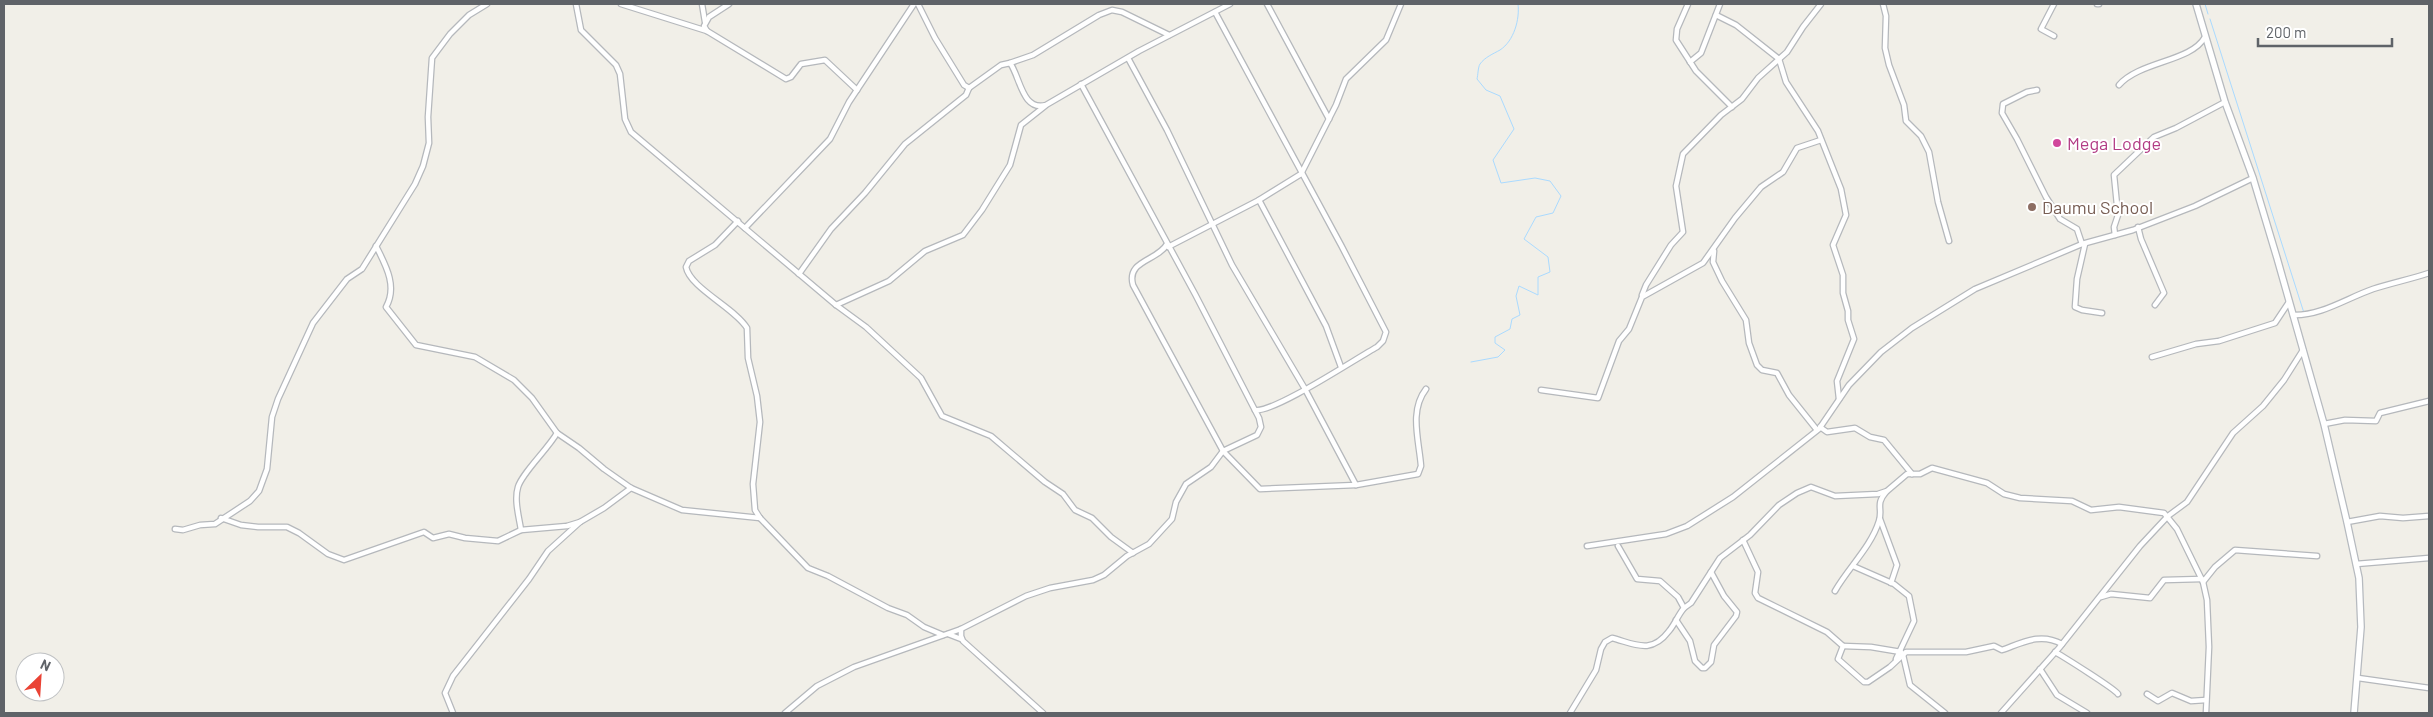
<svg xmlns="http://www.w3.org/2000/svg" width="2433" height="717" viewBox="0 0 2433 717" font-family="Barlow,sans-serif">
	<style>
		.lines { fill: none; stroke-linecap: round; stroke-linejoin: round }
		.stream { stroke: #aadaff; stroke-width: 1 }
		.minor-casing { stroke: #b5b8bc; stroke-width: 7 }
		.secondary-casing { stroke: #b6babf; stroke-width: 8 }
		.minor { stroke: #fff; stroke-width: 4.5 }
		.secondary { stroke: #fff; stroke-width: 5.5 }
		.hotel-dot { fill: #d1479c; stroke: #fff; stroke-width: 2 }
		.education-dot { fill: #8d6e63; stroke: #fff; stroke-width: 2 }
		.labels { text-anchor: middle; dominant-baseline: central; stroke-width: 4; stroke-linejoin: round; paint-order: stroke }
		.hotel-label { font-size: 18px; fill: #b23c85; stroke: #fff; text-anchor: start }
		.education-label { font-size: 18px; fill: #785e54; stroke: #fff; text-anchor: start }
	</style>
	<rect width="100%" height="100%" fill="#f1efe8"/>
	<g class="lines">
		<g class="stream">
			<polyline points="2205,4 2208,14"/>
			<polyline points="2210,19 2304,313"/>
			<path d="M1471,362L1498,357L1505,350L1495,343V337L1510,329L1512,319L1520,315L1516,296L1519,286L1538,295V277L1550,272L1548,257L1524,239L1536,217L1553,213L1561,196L1550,181L1535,178L1501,183L1493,160L1514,129L1500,96L1486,90L1477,79C1478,75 1478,67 1480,64C1485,57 1493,54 1500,50C1514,41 1520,19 1518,4"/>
		</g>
		<g class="minor-casing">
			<g id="minor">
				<polyline points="576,4 581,30 616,65 620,74 625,119 631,132 836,305 866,327 921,378 942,416 991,436 1045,482 1063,494 1075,510 1092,518 1111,537 1133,553"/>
				<polyline points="621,4 707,31 786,79 791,77 801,64 825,60 857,90"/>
				<polyline points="702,4 705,22"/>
				<path d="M918,4L935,38L964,85L969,88L1001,65L1010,63C1020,76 1022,112 1046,105L1139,51L1230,4"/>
				<polyline points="1267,4 1329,119"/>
				<polyline points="1688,4 1677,29 1676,40 1696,71 1732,107"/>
				<polyline points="1883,4 1886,16 1885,48 1889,65 1904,105 1906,121 1921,136 1929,152 1938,202 1949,241"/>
				<polyline points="2054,4 2041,29 2054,36"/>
				<polyline points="2097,4 2099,4"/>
				<path d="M1215,12L1341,245L1386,332L1383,341L1377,347C1355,359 1274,413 1255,410"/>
				<polyline points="1716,15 1736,25 1779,59 1786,82 1818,131 1841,189 1846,215 1833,245 1843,275 1843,293 1848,311 1848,320 1854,339 1837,381 1839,399"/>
				<polyline points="707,31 704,26 709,17 729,4"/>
				<polyline points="1128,58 1167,130 1232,265 1305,389 1356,485"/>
				<polyline points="1690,62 1701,53 1720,4"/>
				<polyline points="1010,63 1033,55 1099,15 1112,10 1122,12 1169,35"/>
				<path d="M2119,85C2140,61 2191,62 2205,37"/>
				<polyline points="2037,90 2027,92 2003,104 2002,113 2017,139 2046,197 2060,219 2077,229 2082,244"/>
				<polyline points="1259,200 1326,326 1341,367"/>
				<path d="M738,221L715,245L689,261L686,267C690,288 735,308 747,328L748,358L757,396L760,422L753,484L755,510L760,518L808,568L828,576L888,608L907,615L924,627L943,635"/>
				<polyline points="2138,227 2141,239 2164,293 2155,305"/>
				<polyline points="745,228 830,139 849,102 914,4"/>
				<polyline points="2115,235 2114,227 2118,215 2114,175 2154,137 2176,128 2225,102"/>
				<path d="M1167,244C1158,261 1126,260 1133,285L1223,451L1260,489L1356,485L1418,474L1421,466C1419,440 1409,411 1426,389"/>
				<polyline points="2085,244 2077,279 2075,307 2082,310 2102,313"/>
				<path d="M376,246C385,264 398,286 386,307L416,345L475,357L514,380L532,398L557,433L579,448L604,469L631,488L682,510L760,518"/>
				<polyline points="1168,247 1259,200 1301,174 1336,105 1346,79 1386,40 1401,4"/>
				<polyline points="1714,251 1713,262 1722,281 1746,320 1749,343 1757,365 1762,370 1777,373 1789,395 1817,430"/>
				<polyline points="799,274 831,229 865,193 905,144 966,95 969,88"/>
				<polyline points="1642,295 1646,285 1671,245 1683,232 1676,186 1683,154 1721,115 1742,99 1758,78 1787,52 1803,27 1821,4"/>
				<polyline points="836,305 889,281 925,251 963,235 982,210 1010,165 1021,125 1045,106"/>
				<path d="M2293,315C2321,316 2347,298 2373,289C2392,283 2411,279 2429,273"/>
				<polyline points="2152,357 2196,344 2219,341 2275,323 2289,302"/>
				<polyline points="1541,390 1598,398 1619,341 1629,329 1642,297 1703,263 1735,218 1761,187 1783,172 1797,148 1821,140"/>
				<polyline points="2324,424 2345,420 2376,421 2380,413 2429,401"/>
				<polyline points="1820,427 1827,432 1855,428 1870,437 1884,440 1912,474"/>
				<polyline points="221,518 241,525 258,527 287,527 299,533 328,554 344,560 424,532 433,538 449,534 465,538 498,541 521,530 567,526 580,522"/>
				<polyline points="1880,519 1897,565 1891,583"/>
				<polyline points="2347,522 2380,516 2403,518 2429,516"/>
				<polyline points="175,529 183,530 200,525 215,524 250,501 259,491 267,469 272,417 278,399 313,323 347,279 362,269 415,184 423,166 429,143 428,117 432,58 450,34 469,15 487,4"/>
				<path d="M521,530C519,517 514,500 518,487C522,473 548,449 557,433"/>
				<path d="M1743,540L1758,572L1755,593L1758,598L1827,632L1843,646L1838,659L1864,682H1868L1890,667L1906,652H1966L1994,646L2002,650C2022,643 2040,632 2062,644"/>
				<polyline points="1587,546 1666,534 1687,526 1733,497 1819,429 1849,385 1881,352 1912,328 1975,289 2082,244 2133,230 2195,206 2253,178"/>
				<polyline points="2356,564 2429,558"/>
				<polyline points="1853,566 1894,584 1909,596 1914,621 1896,659"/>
				<polyline points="2203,582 2215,567 2235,550 2317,556"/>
				<path d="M1835,591C1848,568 1871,547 1879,521C1883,508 1875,505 1886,492"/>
				<polyline points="2101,597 2111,594 2150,598 2164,580 2202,579"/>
				<polyline points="1684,608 1691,603 1720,558 1750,535 1779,505 1797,493 1811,487 1835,496 1878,494 1887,491 1907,474 1920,474 1932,468 1987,483 2004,494 2020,498 2072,501 2091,510 2119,507 2164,513 2177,529 2203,582 2207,600 2209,647 2206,713"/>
				<polyline points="1676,620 1690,641 1695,661 1702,668 1705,668 1711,662 1714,645 1736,616 1737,612 1724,596 1711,572"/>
				<polyline points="961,629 961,636 963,641 1043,713"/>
				<polyline points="948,634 961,639"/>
				<polyline points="1843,646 1871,647 1901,652"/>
				<path d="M2055,652C2064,657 2115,689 2118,694"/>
				<polyline points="1903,655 1910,685 1945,713"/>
				<polyline points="2040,669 2057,695 2087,713"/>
				<polyline points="2358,678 2429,688"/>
				<polyline points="2147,694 2158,701 2172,693 2191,701 2206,700"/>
				<polyline points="453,713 445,693 453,676 529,579 548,551 580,522 604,508 631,488"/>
				<polyline points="785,713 817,686 854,667 961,629 1026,596 1050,588 1093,580 1104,575 1127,556 1149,544 1172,519 1176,502 1186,484 1211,467 1223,451 1257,435 1261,427 1259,418 1195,294 1081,84"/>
				<path d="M1570,713L1596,670L1601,649L1605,642L1612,638C1635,644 1651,655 1669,631C1675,624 1678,615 1684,608L1678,597L1660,581L1637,579L1618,546"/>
				<polyline points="2001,713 2059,648 2140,546 2168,516 2187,502 2233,433 2263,406 2284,380 2303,350"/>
			</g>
		</g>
		<g class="secondary-casing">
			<polyline id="secondary" points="2196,4 2225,102 2253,178 2277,258 2324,424 2347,522 2359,578 2361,627 2354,713"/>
		</g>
		<use href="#minor" class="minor"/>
		<use href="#secondary" class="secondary"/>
	</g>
	<circle class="hotel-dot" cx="2057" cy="143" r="5"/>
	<circle class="education-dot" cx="2032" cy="207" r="5"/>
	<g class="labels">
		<g class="hotel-label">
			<text x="2067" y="143">Mega Lodge</text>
		</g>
		<g class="education-label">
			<text x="2042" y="207">Daumu School</text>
		</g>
	</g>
	<rect width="2433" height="717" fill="none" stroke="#5f6368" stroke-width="10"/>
	<g transform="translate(40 677) rotate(25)"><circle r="24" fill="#ffffff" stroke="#bfc1c3"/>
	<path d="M0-4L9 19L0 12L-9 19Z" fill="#ea4335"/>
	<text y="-8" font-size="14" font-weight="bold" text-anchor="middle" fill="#5f6368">N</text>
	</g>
	<path d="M2258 38v8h134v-8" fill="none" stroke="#5f6368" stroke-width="2.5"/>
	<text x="2266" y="38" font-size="15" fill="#5f6368" stroke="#ffffff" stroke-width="4" paint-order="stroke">200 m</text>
</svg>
